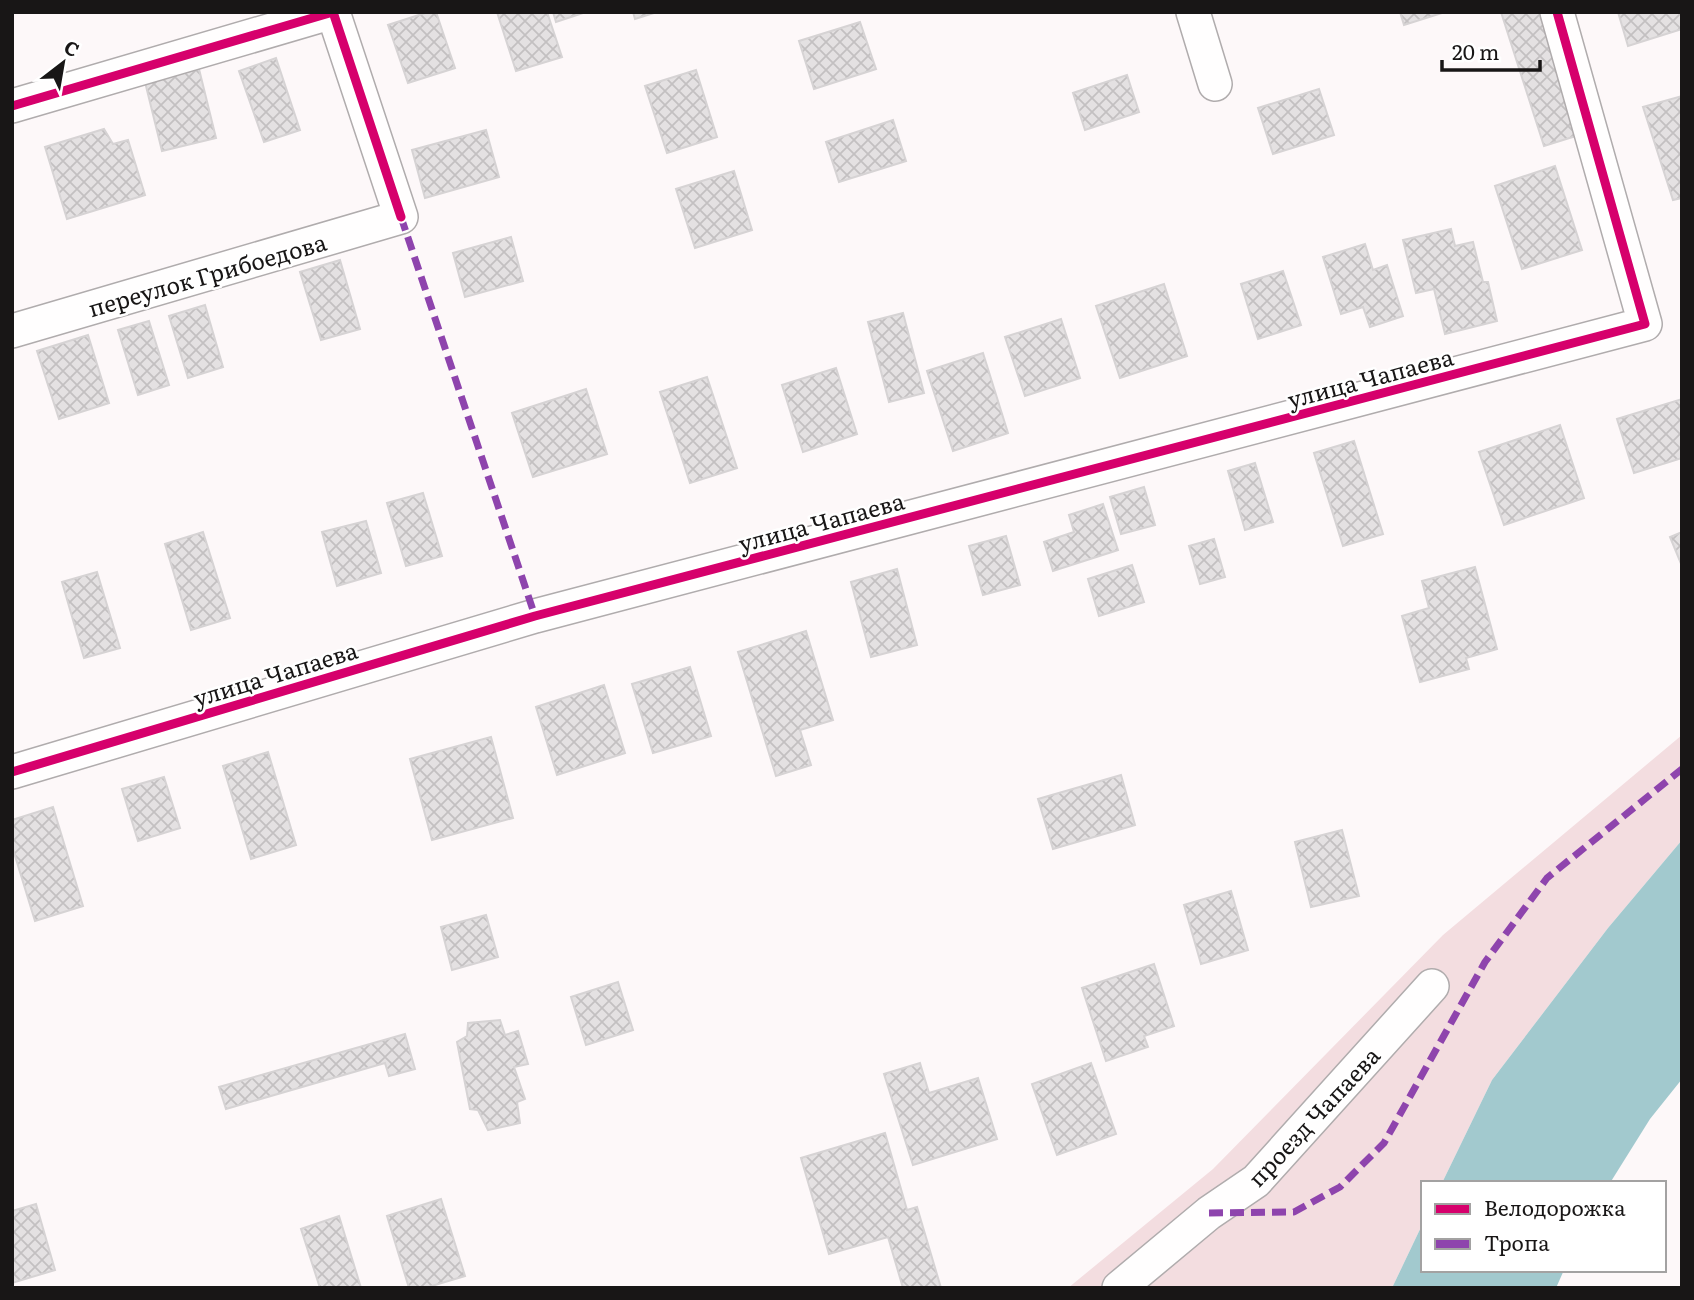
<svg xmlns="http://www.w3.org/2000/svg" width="1694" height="1300" viewBox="0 0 1694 1300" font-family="Literata,serif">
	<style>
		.grass { fill: #f3dde0 }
		.water { fill: #a2c9ce }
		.building { fill: url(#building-cross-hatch); stroke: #d6d3d4; stroke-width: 2 }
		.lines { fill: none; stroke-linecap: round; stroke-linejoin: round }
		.minor-casing { stroke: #b0acad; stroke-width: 36 }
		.minor { stroke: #fffefe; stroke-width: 33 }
		.quiet { stroke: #8e44ad; stroke-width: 7; stroke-dasharray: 14 7; stroke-linecap: butt }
		.cycleway-casing { stroke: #fff; stroke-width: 13 }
		.cycleway { stroke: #d6006c; stroke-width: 9 }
		.labels { text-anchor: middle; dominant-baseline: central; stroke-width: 5; stroke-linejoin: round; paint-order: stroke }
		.street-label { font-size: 23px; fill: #181616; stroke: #fff }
	</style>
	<defs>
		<pattern id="building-cross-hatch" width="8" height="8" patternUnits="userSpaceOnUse" patternTransform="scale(1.75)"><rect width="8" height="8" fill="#e4e1e2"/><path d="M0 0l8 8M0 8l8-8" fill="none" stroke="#c3c0c1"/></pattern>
	</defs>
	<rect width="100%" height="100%" fill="#fdf8f9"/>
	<polygon class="grass" points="1682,735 1682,840 1608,928 1492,1080 1442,1183 1423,1183 1423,1223 1392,1288 1068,1288 1213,1169 1443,935"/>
	<g class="water">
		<polygon points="1682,840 1682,1079 1650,1119 1610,1183 1442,1183 1492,1080 1608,928"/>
		<polygon points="1423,1223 1423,1270 1564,1270 1556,1288 1392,1288"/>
	</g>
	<g class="building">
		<polygon points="428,12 436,12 455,68 408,83 388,25"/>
		<polygon points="497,12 547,12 562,57 516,71"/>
		<polygon points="553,12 586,12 556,22"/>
		<polygon points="633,12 657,12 635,19"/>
		<polygon points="1400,12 1445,12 1404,25"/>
		<polygon points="1501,12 1539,12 1579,135 1544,146"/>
		<polygon points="1618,12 1682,12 1682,29 1628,46"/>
		<polygon points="860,22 876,69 814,89 799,41"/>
		<polygon points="276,58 300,130 264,142 239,71"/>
		<polygon points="199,69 216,138 162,151 145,82"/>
		<polygon points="696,70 717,137 667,153 645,86"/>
		<polygon points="1127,75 1139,112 1085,130 1073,93"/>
		<polygon points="1319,89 1334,135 1273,154 1258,108"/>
		<polygon points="1682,96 1682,198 1673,200 1643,107"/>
		<polygon points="893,120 906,161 839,182 826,142"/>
		<polygon points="104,129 113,144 128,140 145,195 67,219 45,147"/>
		<polygon points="486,130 499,177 425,198 412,150"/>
		<polygon points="1555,166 1582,250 1522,269 1495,186"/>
		<polygon points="734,171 752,230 695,248 676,189"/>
		<polygon points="1451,229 1455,246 1473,242 1483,282 1488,282 1497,321 1445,334 1434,289 1416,293 1403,240"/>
		<polygon points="511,237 523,281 465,297 453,253"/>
		<polygon points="1365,244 1373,270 1387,265 1403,316 1370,327 1363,307 1341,314 1323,257"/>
		<polygon points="340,260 360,329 321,340 300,272"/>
		<polygon points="1283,271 1301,325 1258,339 1241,284"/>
		<polygon points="1164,284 1187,356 1120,378 1096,306"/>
		<polygon points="205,305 223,367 188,378 169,316"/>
		<polygon points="903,313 924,393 889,402 868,322"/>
		<polygon points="1061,319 1080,378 1025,396 1005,337"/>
		<polygon points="149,321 169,385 138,395 118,330"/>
		<polygon points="88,335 109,403 59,419 37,351"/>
		<polygon points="983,353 1008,433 953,451 927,371"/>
		<polygon points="836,368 857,434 803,452 782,385"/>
		<polygon points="707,377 737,468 690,483 660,392"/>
		<polygon points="586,389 607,454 533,477 512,413"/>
		<polygon points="1682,399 1682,458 1634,473 1617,419"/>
		<polygon points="1560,425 1584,498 1504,525 1479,452"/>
		<polygon points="1354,441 1383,534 1343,546 1314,453"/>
		<polygon points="1255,463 1273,522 1245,530 1228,471"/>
		<polygon points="1144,487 1155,525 1121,534 1110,497"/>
		<polygon points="423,493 442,556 406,566 387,503"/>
		<polygon points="1103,504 1118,550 1053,571 1044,542 1074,532 1069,515"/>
		<polygon points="366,521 381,573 337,586 322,532"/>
		<polygon points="203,532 230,618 191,630 165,544"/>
		<polygon points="1682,532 1682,566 1670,537"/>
		<polygon points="1006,536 1020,585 983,595 969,546"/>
		<polygon points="1214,539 1225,577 1200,584 1189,546"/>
		<polygon points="1132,565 1144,602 1099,616 1088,579"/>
		<polygon points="1475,567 1497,649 1466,658 1469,669 1420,682 1402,616 1429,608 1422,581"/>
		<polygon points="897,569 917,645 871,657 851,582"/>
		<polygon points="97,572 120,648 84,658 62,582"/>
		<polygon points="806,631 833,720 800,730 811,765 776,776 738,652"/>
		<polygon points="690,667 711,736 653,753 632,684"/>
		<polygon points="604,685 625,753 557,775 536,707"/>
		<polygon points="491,737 513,818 432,840 410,759"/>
		<polygon points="268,752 296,845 251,859 223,766"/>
		<polygon points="1121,775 1135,825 1053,849 1038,799"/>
		<polygon points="164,777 180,828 138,841 122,789"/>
		<polygon points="53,807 83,906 35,921 12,846 12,820"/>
		<polygon points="1342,830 1359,896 1311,907 1295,842"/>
		<polygon points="1231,891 1248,950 1201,964 1184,905"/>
		<polygon points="486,915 498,957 452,970 441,927"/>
		<polygon points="1154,964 1174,1026 1144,1036 1148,1047 1106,1061 1082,988"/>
		<polygon points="618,982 633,1030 586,1045 571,997"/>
		<polygon points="500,1020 505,1035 518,1031 528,1064 514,1067 525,1099 517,1102 520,1123 488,1130 478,1110 470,1109 457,1042 467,1036 468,1023"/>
		<polygon points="405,1034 415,1069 389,1076 385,1063 226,1109 219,1087"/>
		<polygon points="920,1063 929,1093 978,1078 997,1139 913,1165 884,1074"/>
		<polygon points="1091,1063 1116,1134 1057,1155 1032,1084"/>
		<polygon points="885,1133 907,1210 917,1207 941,1288 903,1288 888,1237 829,1254 801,1158"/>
		<polygon points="441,1199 465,1276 425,1288 409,1288 387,1216"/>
		<polygon points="36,1204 55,1270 12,1283 12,1211"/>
		<polygon points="339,1216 361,1288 320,1288 301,1229"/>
	</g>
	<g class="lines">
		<g class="minor-casing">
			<g id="minor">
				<polyline points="1193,12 1215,84"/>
				<polyline points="12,106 333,12 401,217 12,331"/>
				<polyline points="12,772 535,616 1645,324 1557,12"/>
				<polyline points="1119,1288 1209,1213 1256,1181 1432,986"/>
			</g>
		</g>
		<use href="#minor" class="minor"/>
		<g class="quiet">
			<polyline points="401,217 535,616"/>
			<polyline points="1209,1213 1294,1212 1340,1187 1384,1143 1485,962 1547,878 1682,769"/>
		</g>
		<g class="cycleway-casing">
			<g id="cycleway">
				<polyline points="12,106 333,12 401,217"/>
				<polyline points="12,772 535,616 1645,324 1557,12"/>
			</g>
		</g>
		<use href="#cycleway" class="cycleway"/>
	</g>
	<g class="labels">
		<g class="street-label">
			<text transform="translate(207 274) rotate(-16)">переулок Грибоедова</text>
			<text transform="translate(1370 377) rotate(-15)">улица Чапаева</text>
			<text transform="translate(821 521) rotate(-15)">улица Чапаева</text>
			<text transform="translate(275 673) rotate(-17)">улица Чапаева</text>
			<text transform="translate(1313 1116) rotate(-47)">проезд Чапаева</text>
		</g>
	</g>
	<rect width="1694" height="1300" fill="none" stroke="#181616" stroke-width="28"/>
	<rect x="1421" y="1181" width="245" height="91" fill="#ffffff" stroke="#a3a2a2" stroke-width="2"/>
	<rect x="1435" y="1204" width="35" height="10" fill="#d6006c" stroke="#a3a2a2" stroke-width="2"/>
	<text x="1484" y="1216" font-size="21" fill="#181616">Велодорожка</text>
	<rect x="1435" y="1239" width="35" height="10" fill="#8e44ad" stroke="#a3a2a2" stroke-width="2"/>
	<text x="1484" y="1251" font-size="21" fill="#181616">Тропа</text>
	<g transform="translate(63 63) rotate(31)" stroke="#ffffff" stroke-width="5" paint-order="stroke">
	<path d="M0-5L12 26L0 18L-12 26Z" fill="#181616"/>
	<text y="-10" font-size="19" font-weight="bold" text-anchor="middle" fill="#181616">С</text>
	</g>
	<path d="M1442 60v10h98v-10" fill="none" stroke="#181616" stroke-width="3.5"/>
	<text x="1452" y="60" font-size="21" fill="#181616" stroke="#ffffff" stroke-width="5" paint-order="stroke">20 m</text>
</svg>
